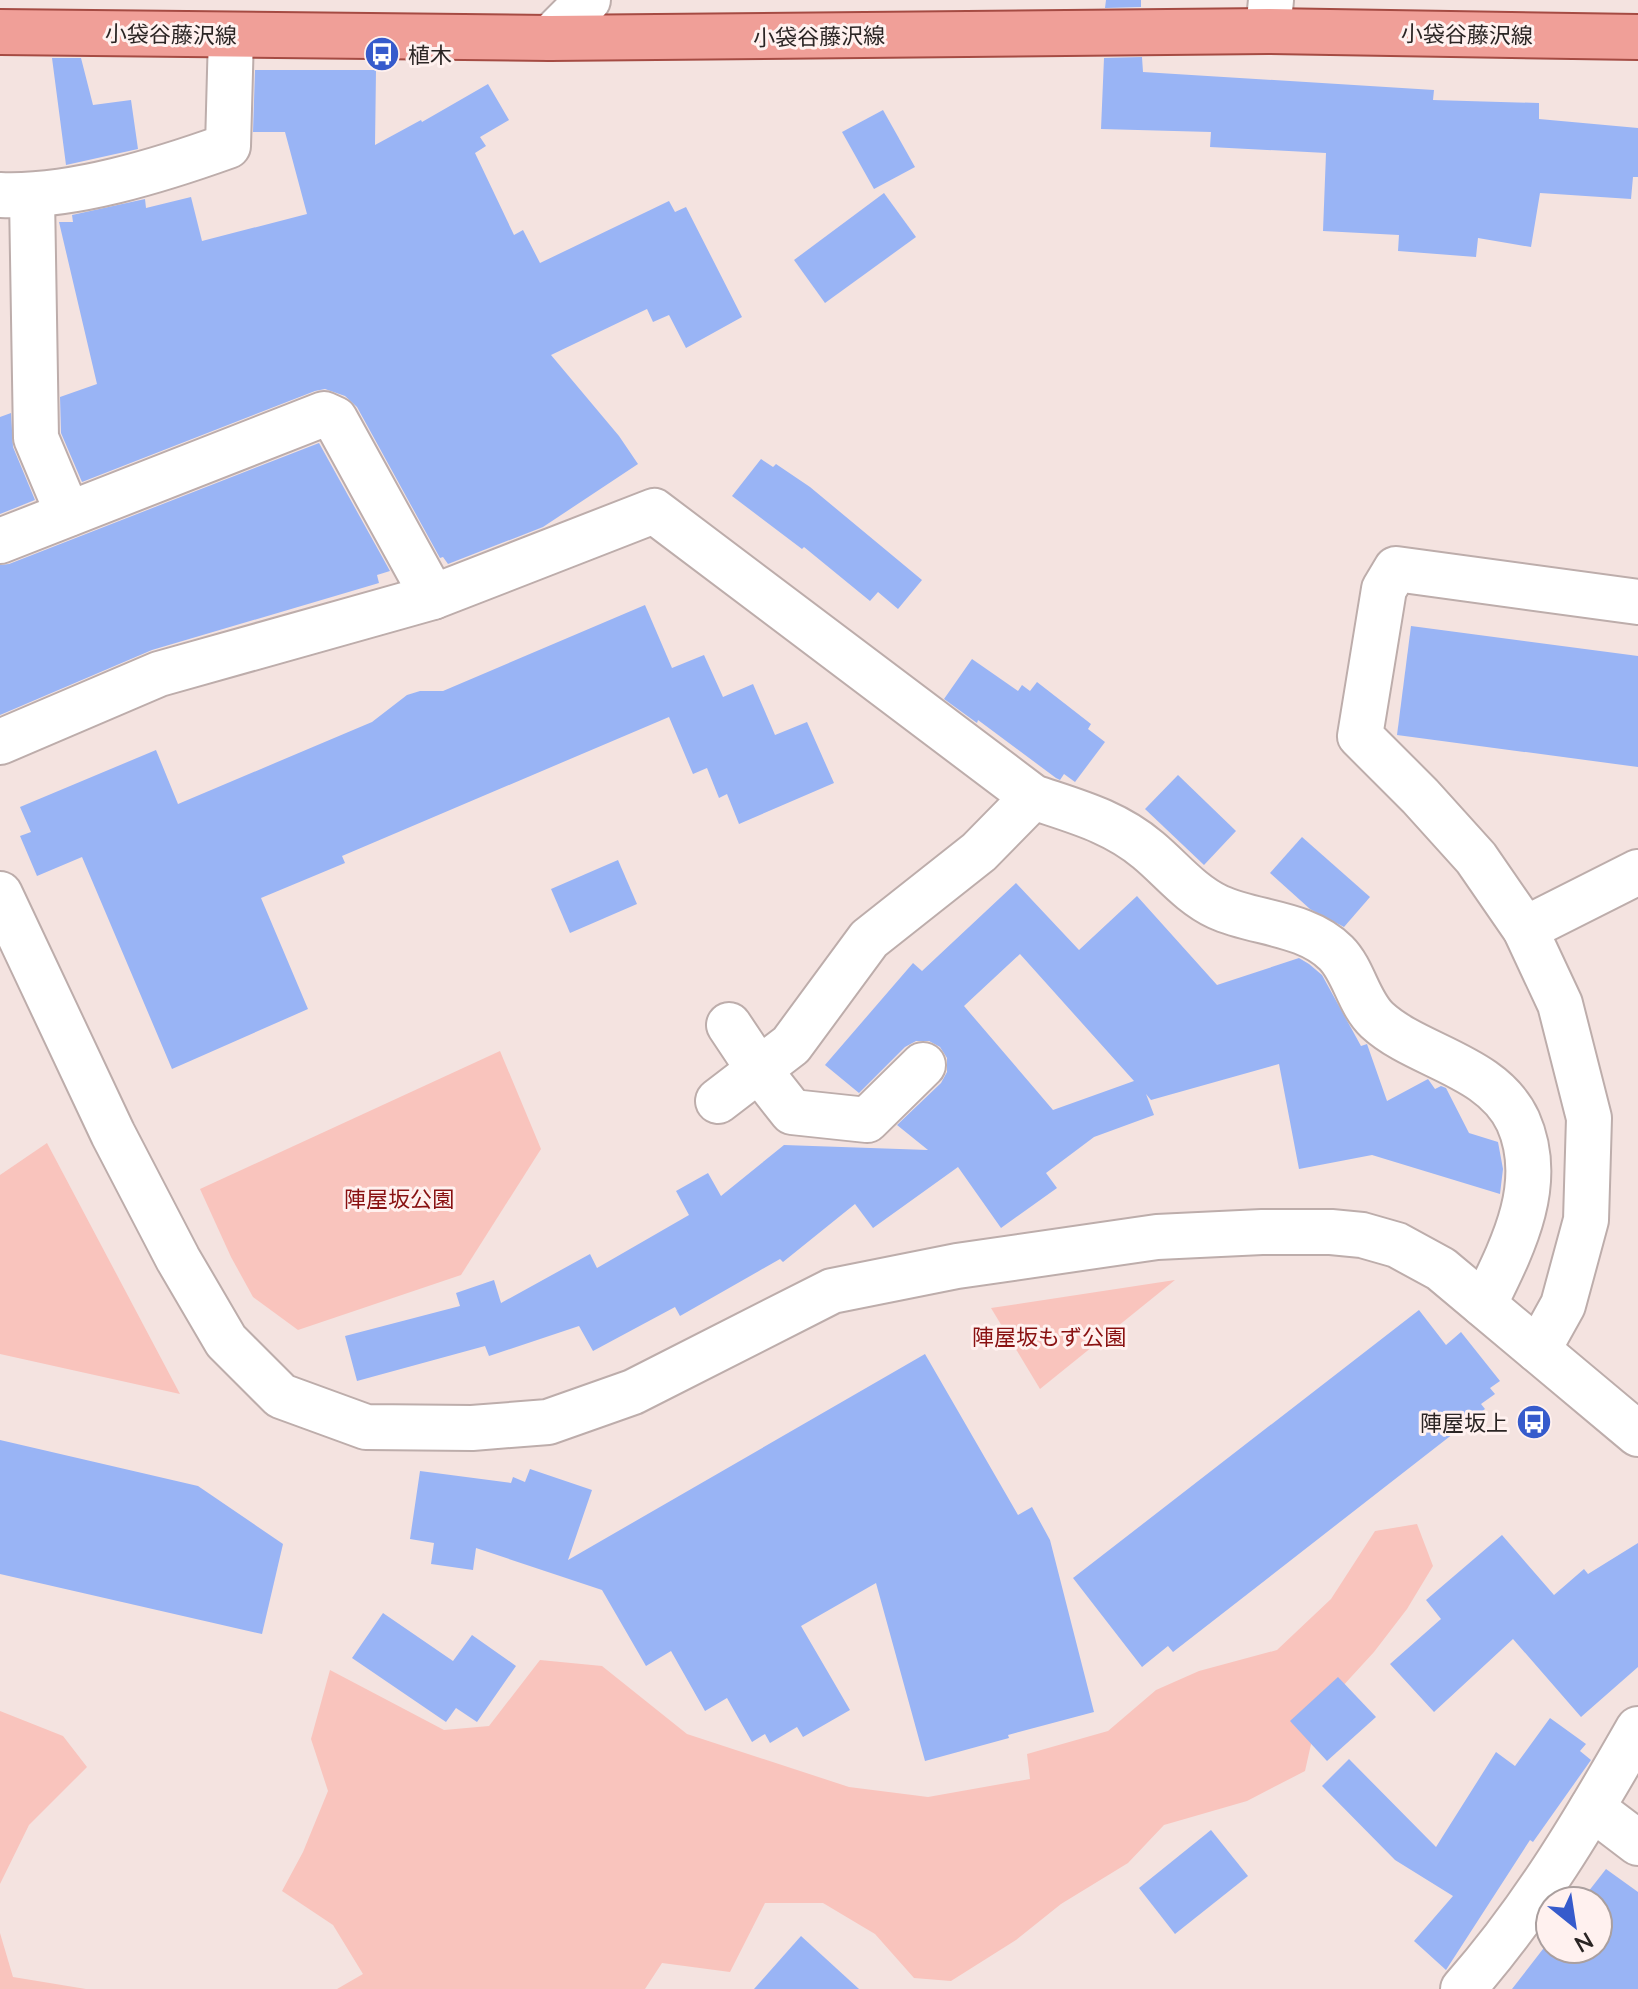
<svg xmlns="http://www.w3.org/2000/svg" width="1638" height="1989" viewBox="0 0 1638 1989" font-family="Lato,'Noto Sans JP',sans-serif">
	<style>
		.green { fill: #f9c4bd }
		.building { fill: #99b4f5; fill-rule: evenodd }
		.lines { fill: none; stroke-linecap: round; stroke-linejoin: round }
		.minor-casing { stroke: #bdadab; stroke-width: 48 }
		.major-casing { stroke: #a54b43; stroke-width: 48 }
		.minor { stroke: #fff; stroke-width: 44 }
		.major { stroke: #f09f98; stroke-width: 44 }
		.labels { text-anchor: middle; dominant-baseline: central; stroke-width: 6; stroke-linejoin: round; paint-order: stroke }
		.street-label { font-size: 22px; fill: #2b2524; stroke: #fff1ef }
		.poi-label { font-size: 22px; fill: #2b2524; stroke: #fff1ef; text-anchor: start }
		.park-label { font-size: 22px; fill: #891111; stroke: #fff1ef }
	</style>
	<rect width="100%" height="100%" fill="#f4e3e0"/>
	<g class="green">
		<polygon points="500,1051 541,1149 461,1275 298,1330 253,1297 231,1257 200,1189"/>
		<polygon points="47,1143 180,1394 0,1354 0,1175"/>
		<polygon points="1175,1280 1040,1389 991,1308"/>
		<polygon points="1417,1524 1433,1566 1407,1609 1374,1652 1318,1713 1305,1771 1247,1801 1164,1825 1128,1863 1061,1904 1016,1940 951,1981 914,1978 875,1934 823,1903 765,1903 730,1972 662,1963 645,1989 337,1989 363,1974 333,1925 282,1891 303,1852 328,1791 311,1739 330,1670 444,1730 489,1726 540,1660 602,1666 687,1734 849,1787 928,1797 1030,1779 1027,1754 1108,1731 1156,1690 1199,1671 1277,1650 1331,1599 1375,1531"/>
		<polygon points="0,1711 63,1736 87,1767 29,1825 0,1884"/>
		<polygon points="0,1933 13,1977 86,1989 0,1989"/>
	</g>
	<g class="building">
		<polygon points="1106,0 1141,0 1141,7 1105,8"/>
		<polygon points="1142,57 1143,72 1434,90 1433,100 1539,103 1539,119 1638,128 1638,177 1633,177 1631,199 1540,193 1531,247 1478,238 1476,257 1398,251 1399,235 1323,231 1326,153 1210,147 1211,132 1101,129 1104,58"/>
		<polygon points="52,58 81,58 93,105 131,100 138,149 66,165"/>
		<polygon points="255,70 376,70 375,145 421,120 422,122 488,84 509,120 480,137 486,146 475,153 514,235 523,230 540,263 669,201 675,212 686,207 742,317 686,348 669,315 653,322 647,309 551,355 619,436 638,464 543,527 448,564 443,557 440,558 357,407 345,396 325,389 315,391 82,482 61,433 60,397 97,384 59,222 73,222 72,215 145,199 146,208 191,197 202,241 307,214 285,132 253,132"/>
		<polygon points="883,110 915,167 874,189 842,132"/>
		<polygon points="884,193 916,237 825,303 794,260"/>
		<polygon points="11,413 13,447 35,500 0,514 0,417"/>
		<polygon points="319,443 390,571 377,575 379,583 152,650 0,715 0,565 9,564"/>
		<polygon points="761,459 773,467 776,464 810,487 922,580 898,609 878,592 870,601 804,547 802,549 732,496"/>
		<polygon points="645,605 672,668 704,655 723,697 753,684 775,735 807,722 834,783 739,824 727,794 719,798 707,768 693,774 669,717 342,856 345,863 261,898 308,1009 172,1069 82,857 37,876 20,836 31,832 20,807 156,750 178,804 372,722 407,695 420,691 443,691"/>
		<polygon points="1411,626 1638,656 1638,767 1397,735"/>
		<polygon points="972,659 1018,691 1022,685 1030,691 1037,682 1091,724 1088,729 1105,742 1075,782 1064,774 1060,780 1056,778 978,720 977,723 944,699"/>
		<polygon points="1178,775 1236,831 1204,865 1145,809"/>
		<polygon points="1302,837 1370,897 1344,927 1310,909 1270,873"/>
		<polygon points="618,860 637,904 570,933 551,889"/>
		<path d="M1016,883L1079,950L1137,896L1217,985L1299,958L1309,964L1322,975L1361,1046L1367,1044L1387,1101L1428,1079L1435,1089L1441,1086L1446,1088L1469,1133L1498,1142L1503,1169L1500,1194L1372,1155L1299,1169L1279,1064L1151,1100L1146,1094L1154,1115L1094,1137L1046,1173L1057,1188L1001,1228L958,1167L873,1228L855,1204L783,1262L780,1259L680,1316L675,1307L593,1351L579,1326L489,1356L485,1346L357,1381L345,1336L460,1306L456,1293L494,1280L501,1303L590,1254L597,1268L689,1215L676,1191L708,1173L721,1196L784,1145L928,1150L897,1125L941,1083L947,1072V1058L940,1047L929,1041H916L905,1047L859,1093L825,1065L913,963L922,971ZM1020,954L1134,1081L1053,1110L964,1006Z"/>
		<polygon points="1419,1310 1446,1345 1461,1332 1500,1381 1490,1388 1495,1394 1481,1404 1485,1409 1173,1652 1168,1646 1142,1667 1073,1578"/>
		<polygon points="925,1354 1018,1515 1032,1507 1050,1540 1094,1712 1008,1735 1009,1738 925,1761 876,1583 801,1626 850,1710 803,1737 797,1727 770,1743 765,1734 752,1742 727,1698 705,1711 671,1651 646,1666 602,1590 476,1548 473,1570 431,1564 434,1543 410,1539 420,1471 511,1483 513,1477 525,1482 530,1469 592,1490 568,1560"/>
		<polygon points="0,1440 198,1486 283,1544 262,1634 0,1574"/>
		<polygon points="1502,1535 1554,1595 1584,1569 1588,1574 1638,1543 1638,1667 1581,1717 1513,1639 1434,1712 1390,1664 1441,1619 1426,1600"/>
		<polygon points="383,1613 453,1661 472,1635 516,1666 477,1722 456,1708 446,1722 352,1658"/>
		<polygon points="1338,1677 1376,1717 1327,1761 1290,1721"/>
		<polygon points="1550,1718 1586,1744 1580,1751 1591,1760 1533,1842 1530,1840 1446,1970 1414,1941 1453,1896 1395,1860 1322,1786 1349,1759 1436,1847 1496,1752 1515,1766"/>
		<polygon points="1211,1830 1248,1876 1175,1934 1139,1888"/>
		<polygon points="1606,1869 1638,1892 1638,1989 1512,1989 1550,1940 1550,1949 1598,1949 1598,1901 1581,1901"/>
		<polygon points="801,1936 859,1989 754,1989"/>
	</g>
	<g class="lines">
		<g class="minor-casing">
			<g id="minor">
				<polyline points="1268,31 1271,0"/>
				<polyline points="550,38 588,0"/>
				<path d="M0,195C72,198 161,170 228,146L231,35"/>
				<polyline points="32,197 36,438 68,514"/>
				<polyline points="0,541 324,414 335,419 433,597"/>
				<path d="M0,742L159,674L433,597L654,511L1033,797C1074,811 1114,821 1148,850C1171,869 1190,894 1218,907C1255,924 1305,922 1336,953C1354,971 1358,1002 1377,1020C1417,1057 1492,1065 1518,1121C1546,1184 1512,1248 1484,1305"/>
				<polyline points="0,894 113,1134 178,1259 226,1341 281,1396 366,1427 472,1428 548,1422 633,1392 832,1291 957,1266 1157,1237 1262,1232 1331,1232 1362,1235 1397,1245 1441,1269 1638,1434"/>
				<polyline points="1525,929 1638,872"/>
				<polyline points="729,1025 759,1070 792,1112 867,1120 923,1065"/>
				<polyline points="718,1101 791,1045 869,939 979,852 1033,797"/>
				<polyline points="1538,1350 1563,1305 1586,1220 1589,1118 1560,1004 1525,929 1476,858 1420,796 1360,736 1384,589 1396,569 1638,602"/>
				<polyline points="1592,1808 1638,1843"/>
				<path d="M1463,1989C1533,1910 1586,1820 1638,1729"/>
			</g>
		</g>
		<g class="major-casing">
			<polyline id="major" points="0,32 550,38 1268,31 1638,37"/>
		</g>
		<use href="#minor" class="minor"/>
		<use href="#major" class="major"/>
	</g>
	<defs>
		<g id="bus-disc" transform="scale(1.8)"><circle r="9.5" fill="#365bcc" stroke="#fff1ef"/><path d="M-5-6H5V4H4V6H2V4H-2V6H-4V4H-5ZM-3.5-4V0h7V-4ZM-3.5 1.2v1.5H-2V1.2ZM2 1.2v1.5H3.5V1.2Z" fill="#fff"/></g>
	</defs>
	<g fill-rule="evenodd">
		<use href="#bus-disc" x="382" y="54"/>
		<use href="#bus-disc" x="1534" y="1422"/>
	</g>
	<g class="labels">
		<g class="street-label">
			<text transform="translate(171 34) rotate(1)">小袋谷藤沢線</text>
			<text transform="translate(1467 34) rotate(1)">小袋谷藤沢線</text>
			<text transform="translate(819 36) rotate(-1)">小袋谷藤沢線</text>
		</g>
		<g class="poi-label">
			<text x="408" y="54">植木</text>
			<text x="1508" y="1422" text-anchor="end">陣屋坂上</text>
		</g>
		<g class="park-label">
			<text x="399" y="1198">陣屋坂公園</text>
			<text x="1049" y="1336">陣屋坂もず公園</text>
		</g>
	</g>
	<g transform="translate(1574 1925) rotate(150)"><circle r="38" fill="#fff1ef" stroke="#aa9f9e" stroke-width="2"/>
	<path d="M0-6L14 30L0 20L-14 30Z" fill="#365bcc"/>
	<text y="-12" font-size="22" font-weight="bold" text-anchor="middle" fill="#2b2524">N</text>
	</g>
</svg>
